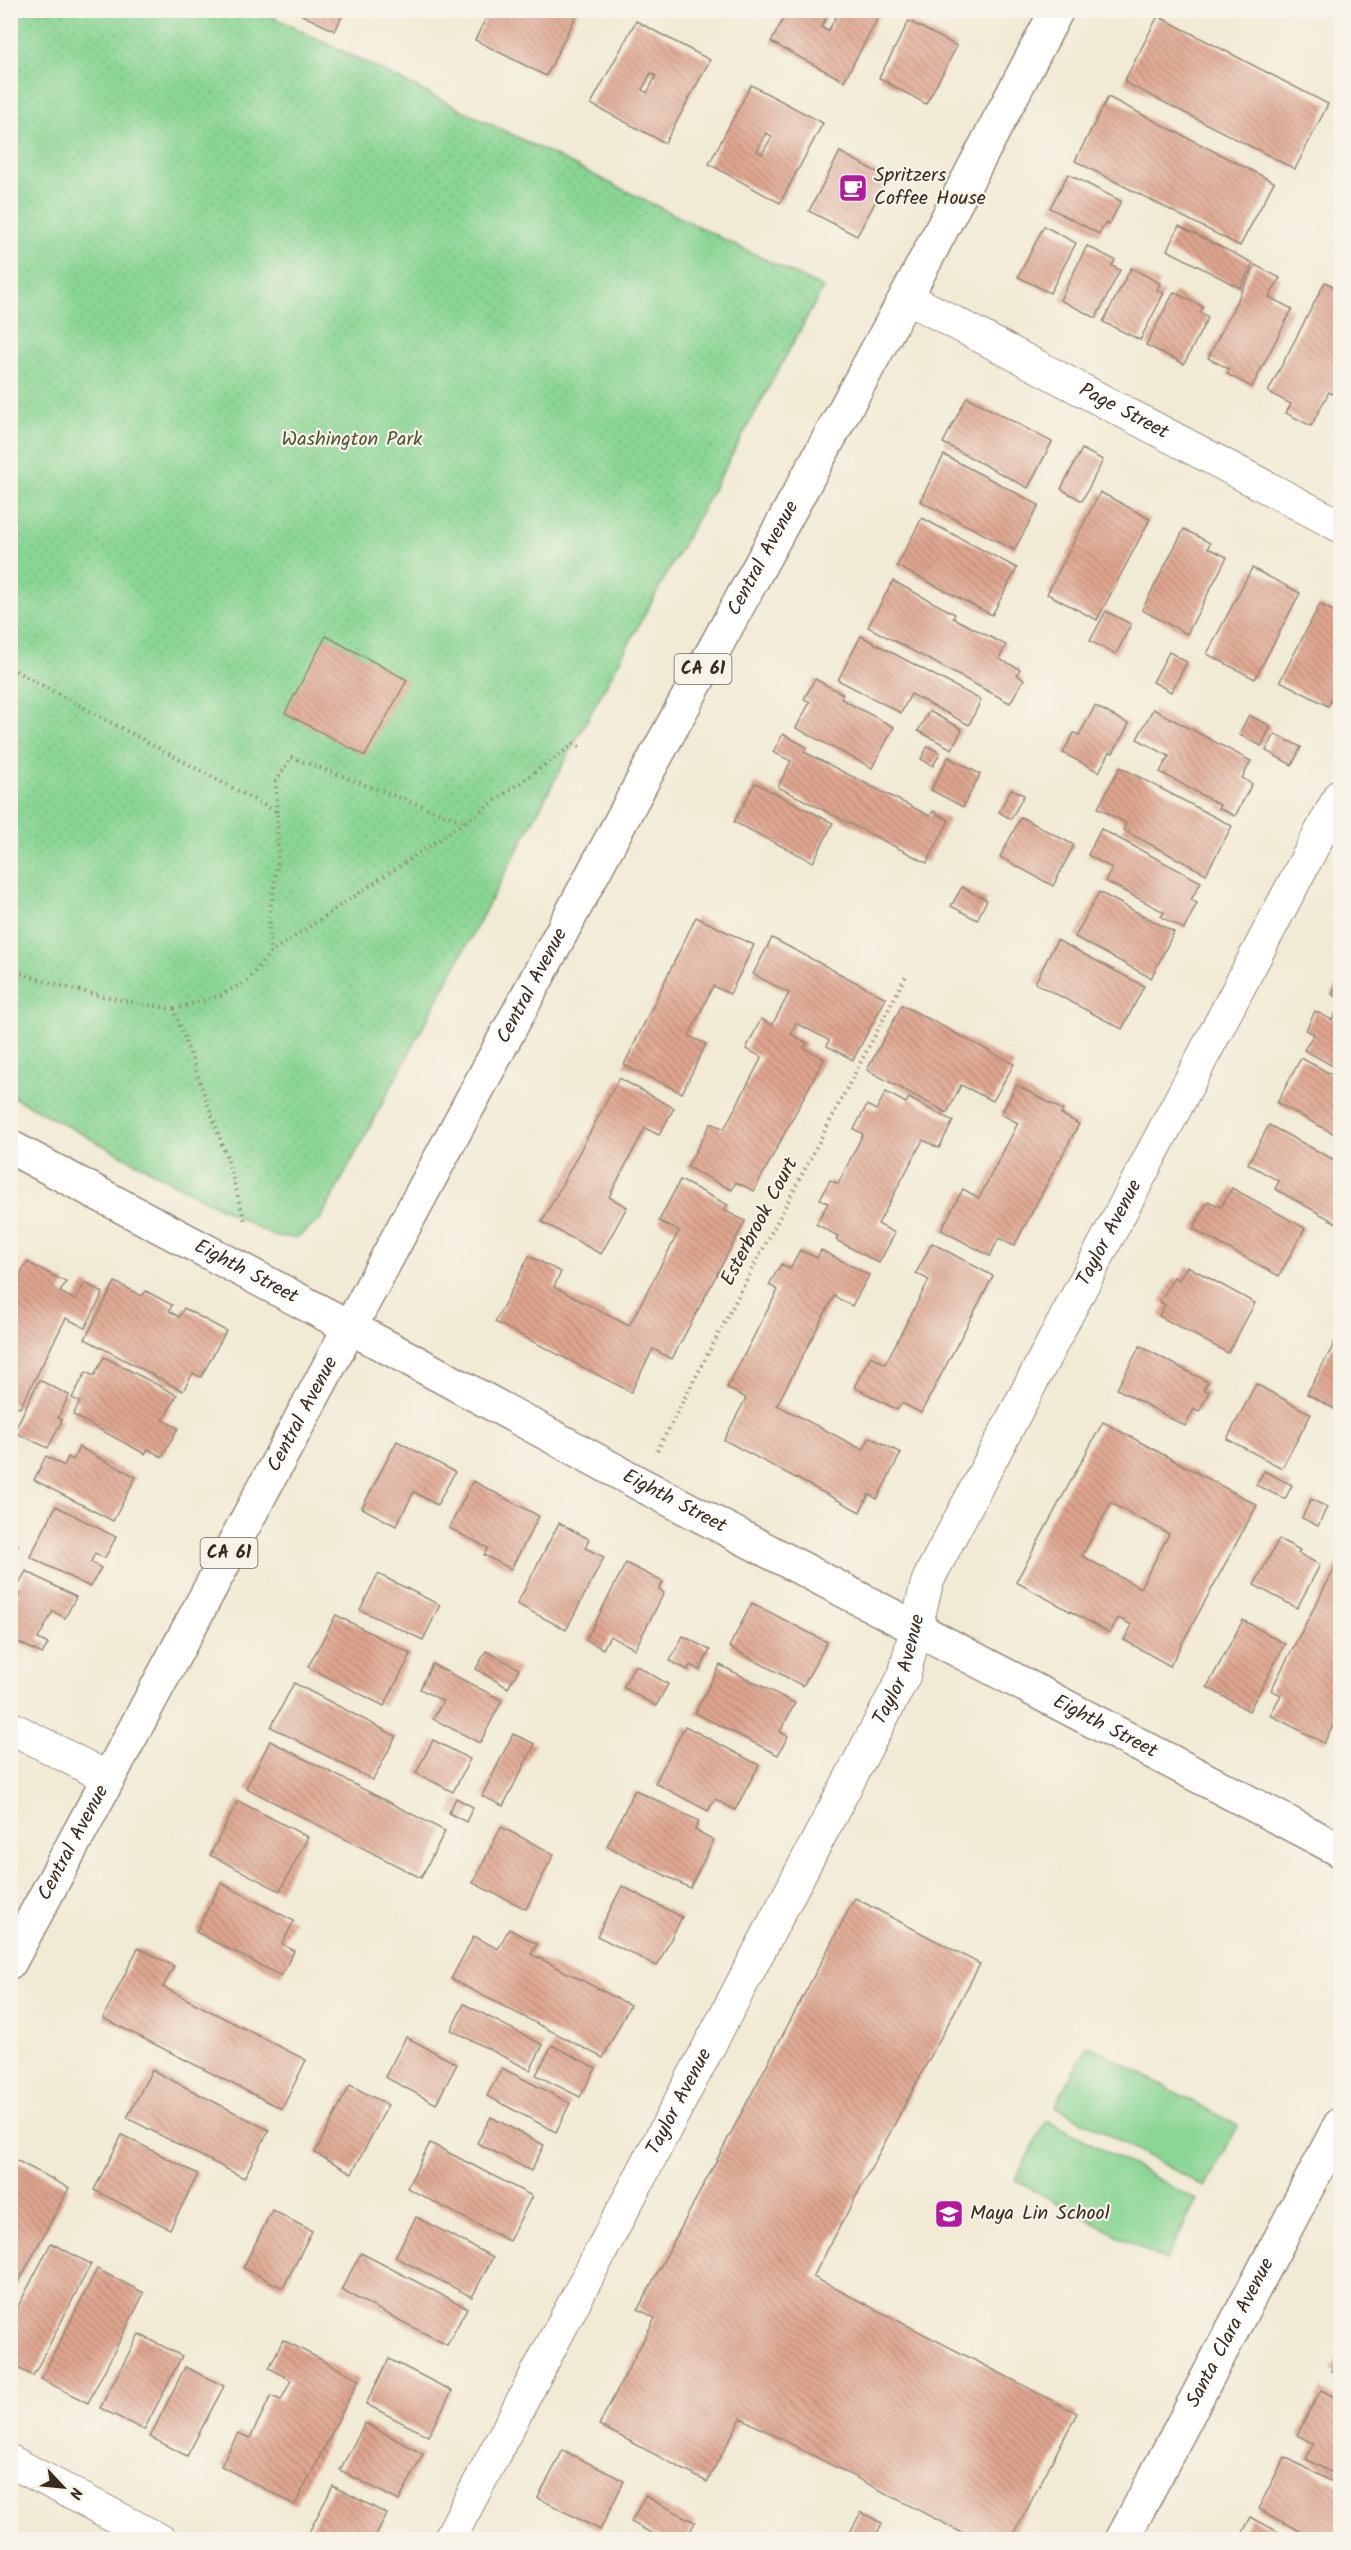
<svg xmlns="http://www.w3.org/2000/svg" width="1351" height="2550" viewBox="0 0 1351 2550" font-family="Kalam,sans-serif">
	<style>
		.green { fill: #8ad694; stroke: #628059; stroke-width: 1.5 }
		.park { fill: url(#park-dots); stroke: #628059; stroke-width: 1.5 }
		.building { fill: url(#building-back-hatch); fill-rule: evenodd }
		.lines { fill: none; stroke-linecap: round; stroke-linejoin: round }
		.minor-casing { stroke: #968a79; stroke-width: 34 }
		.tertiary-casing { stroke: #968a79; stroke-width: 36 }
		.secondary-casing { stroke: #968a79; stroke-width: 36 }
		.primary-casing { stroke: #968a79; stroke-width: 36 }
		.path { stroke: #968a79; stroke-width: 4; stroke-dasharray: 1.5 4.5; stroke-linecap: butt }
		.minor { stroke: #fff; stroke-width: 32 }
		.tertiary { stroke: #fff; stroke-width: 33 }
		.secondary { stroke: #fff; stroke-width: 33 }
		.primary { stroke: #fff; stroke-width: 33 }
		.labels { text-anchor: middle; dominant-baseline: central; stroke-width: 4.5; stroke-linejoin: round; paint-order: stroke }
		.shield { fill: #f7f3e8; stroke: #73665b; stroke-width: 1.5 }
		.shield-label { font-size: 18px; font-weight: bold; fill: #3b2a1e }
		.poi-label { font-size: 20px; fill: #3b2a1e; stroke: #f7f3e8; text-anchor: start }
		.street-label { font-size: 20px; fill: #3b2a1e; stroke: #f7f3e8 }
		.park-label { font-size: 20px; fill: #4f553c; stroke: #f7f3e8 }
	</style>
	<defs>
		<pattern id="park-dots" width="8" height="8" patternUnits="userSpaceOnUse" patternTransform="scale(1.5)"><rect width="8" height="8" fill="#8ad694"/><path d="M2 2h.1M6 6h.1" fill="none" stroke="#78b87f" stroke-width="1.8" stroke-linecap="round"/></pattern>
		<pattern id="building-back-hatch" width="6" height="6" patternUnits="userSpaceOnUse" patternTransform="scale(1.5)"><rect width="6" height="6" fill="#dfa58f"/><path d="M-1 5l2 2M0 0l6 6M5-1l2 2" fill="none" stroke="#b68774"/></pattern>
	</defs>
	<rect width="100%" height="100%" fill="#f7f3e8"/>
	<filter id="ink" filterUnits="userSpaceOnUse"><feTurbulence type="fractalNoise" baseFrequency=".0167" numOctaves="2"/><feDisplacementMap in="SourceGraphic" scale="12" xChannelSelector="R" yChannelSelector="G"/><feConvolveMatrix kernelMatrix="1 2 1 2 8 2 1 2 1" color-interpolation-filters="sRGB"/></filter>
	<filter id="wash" filterUnits="userSpaceOnUse"><feTurbulence type="fractalNoise" baseFrequency=".008" numOctaves="4" result="noise"/><feDisplacementMap in="SourceGraphic" scale="24" xChannelSelector="R" yChannelSelector="G"/><feGaussianBlur stdDeviation="1.35" result="paint"/><feColorMatrix in="noise" values="0 0 0 0 0 0 0 0 0 0 0 0 0 0 0 0 0 1.4 0 .05"/><feComposite in="paint" operator="in"/></filter>
	<g filter="url(#wash)">
		<rect width="100%" height="100%" fill="#f1ead4"/>
		<g class="green">
			<polygon points="1088,2045 1238,2126 1205,2187 1055,2106"/>
			<polygon points="1047,2120 1197,2200 1165,2261 1015,2180"/>
		</g>
		<polygon class="park" points="10,11 261,11 823,288 574,744 320,1220 296,1238 273,1236 11,1096"/>
		<g id="blocks">
			<g class="building">
				<polygon points="305,10 340,10 344,12 335,31 302,15"/>
				<polygon points="490,10 579,10 546,76 475,40"/>
				<path d="M788,10H882L844,81L771,42ZM830,12L837,15L828,31L821,27Z"/>
				<polygon points="1158,16 1328,104 1295,169 1124,82"/>
				<path d="M636,21L710,60L665,143L591,104ZM651,73L656,76L647,93L642,90Z"/>
				<polygon points="909,21 957,46 926,104 879,78"/>
				<path d="M751,85L823,123L780,203L709,164ZM766,133L772,136L762,154L757,151Z"/>
				<polygon points="1108,97 1274,182 1240,246 1075,161"/>
				<polygon points="840,152 888,178 857,236 809,211"/>
				<polygon points="1068,174 1121,201 1109,225 1105,223 1099,234 1050,208"/>
				<polygon points="1044,226 1076,243 1050,293 1018,277"/>
				<polygon points="1179,226 1253,263 1240,288 1167,250"/>
				<polygon points="1087,246 1115,260 1112,266 1120,270 1096,318 1060,300"/>
				<polygon points="1255,265 1280,278 1269,297 1292,309 1252,387 1227,374 1229,369 1208,358"/>
				<polygon points="1131,268 1160,283 1157,290 1164,293 1140,340 1103,322"/>
				<polygon points="1325,282 1340,290 1340,377 1332,394 1329,392 1311,426 1286,413 1291,404 1268,392"/>
				<polygon points="1174,292 1203,307 1200,312 1208,317 1184,364 1146,345"/>
				<polygon points="967,397 1052,442 1028,488 943,443"/>
				<polygon points="1340,409 1340,427 1333,423"/>
				<polygon points="1082,449 1103,460 1082,501 1061,489"/>
				<polygon points="944,455 1039,505 1014,550 920,501"/>
				<polygon points="1100,492 1150,519 1097,620 1047,594"/>
				<polygon points="922,518 1017,568 992,615 897,566"/>
				<polygon points="1184,529 1210,543 1208,548 1227,557 1187,634 1142,610"/>
				<polygon points="1252,568 1300,593 1255,679 1207,654"/>
				<polygon points="893,581 955,614 953,618 1006,645 999,659 1020,669 1017,675 1024,679 1010,703 868,627"/>
				<polygon points="1320,604 1340,615 1340,681 1328,706 1280,681"/>
				<polygon points="1106,611 1131,624 1116,654 1090,641"/>
				<polygon points="326,636 407,680 365,756 285,713"/>
				<polygon points="861,636 981,700 969,725 911,694 901,713 838,680"/>
				<polygon points="1169,652 1187,662 1171,692 1153,682"/>
				<polygon points="815,679 843,694 841,699 894,727 872,768 796,728 810,702 804,699"/>
				<polygon points="1095,706 1129,724 1113,753 1110,752 1099,772 1063,753 1074,733 1079,735"/>
				<polygon points="1153,709 1251,761 1242,778 1252,784 1235,816 1218,808 1220,805 1160,772 1169,756 1137,739"/>
				<polygon points="929,711 962,729 952,749 918,731"/>
				<polygon points="1249,715 1271,726 1261,746 1239,734"/>
				<polygon points="783,734 807,747 804,752 930,816 933,811 949,820 927,863 778,787 791,761 773,752"/>
				<polygon points="1275,734 1301,747 1292,765 1266,751"/>
				<polygon points="928,746 940,753 933,766 921,759"/>
				<polygon points="948,757 980,774 963,807 931,790"/>
				<polygon points="1120,767 1232,826 1206,874 1123,830 1126,823 1098,808"/>
				<polygon points="755,783 833,823 813,862 734,822"/>
				<polygon points="1011,789 1024,795 1011,819 999,812"/>
				<polygon points="1021,817 1074,845 1053,886 1000,857"/>
				<polygon points="1101,829 1201,882 1191,900 1197,903 1184,929 1161,917 1164,912 1105,881 1112,868 1088,855"/>
				<polygon points="962,887 987,900 977,920 951,906"/>
				<polygon points="1099,892 1174,932 1151,978 1075,937"/>
				<polygon points="696,917 754,945 730,994 713,986 689,1036 706,1044 682,1093 624,1065"/>
				<polygon points="772,938 886,998 853,1060 827,1046 829,1040 796,1023 791,1034 807,1043 804,1048 824,1059 754,1191 736,1182 732,1190 687,1167 711,1123 724,1129 762,1057 746,1049 761,1019 772,1025 789,993 753,974"/>
				<polygon points="1057,940 1144,986 1122,1029 1035,983"/>
				<polygon points="1340,980 1340,999 1332,994"/>
				<polygon points="902,1005 1014,1064 993,1101 961,1085 947,1113 867,1070"/>
				<polygon points="1340,1005 1340,1070 1304,1050 1314,1034 1306,1030 1315,1011 1332,1020"/>
				<polygon points="1301,1058 1340,1079 1340,1137 1277,1103"/>
				<polygon points="619,1078 674,1108 659,1135 645,1128 609,1197 627,1207 601,1254 542,1222"/>
				<polygon points="1016,1085 1063,1110 1061,1114 1079,1124 1014,1246 999,1238 990,1256 941,1230 963,1189 979,1198 1018,1123 1001,1114"/>
				<polygon points="886,1092 906,1103 909,1098 953,1121 939,1148 923,1140 878,1224 895,1233 879,1263 836,1240 838,1236 816,1224 828,1203 820,1199 830,1180 838,1184 863,1134 854,1129 867,1105 876,1110"/>
				<polygon points="1269,1125 1340,1163 1340,1225 1275,1189 1279,1181 1248,1164"/>
				<polygon points="680,1180 728,1205 724,1210 745,1221 672,1359 653,1349 631,1392 495,1322 529,1256 561,1272 554,1287 629,1326 679,1231 659,1221"/>
				<polygon points="1232,1188 1305,1228 1279,1276 1193,1229 1208,1201 1221,1207"/>
				<polygon points="932,1243 993,1276 921,1413 902,1403 897,1410 854,1387 871,1356 885,1364 929,1280 916,1273"/>
				<polygon points="800,1250 817,1258 821,1250 869,1275 852,1306 834,1296 777,1405 863,1450 870,1437 901,1453 877,1499 869,1494 860,1512 724,1440 746,1398 727,1388 778,1290 769,1285 781,1264 790,1269"/>
				<polygon points="27,1262 66,1282 60,1292 75,1300 85,1283 103,1293 85,1328 66,1318 20,1408 10,1403 10,1293"/>
				<polygon points="1187,1266 1255,1303 1228,1353 1159,1316 1165,1305 1160,1302 1174,1277 1179,1280"/>
				<polygon points="115,1282 142,1296 146,1291 172,1305 169,1311 179,1317 184,1308 226,1331 201,1377 193,1373 183,1391 85,1339"/>
				<polygon points="1340,1333 1340,1412 1307,1394"/>
				<polygon points="1140,1346 1208,1382 1203,1390 1209,1392 1199,1412 1194,1409 1185,1426 1117,1389"/>
				<polygon points="104,1357 177,1395 163,1420 178,1428 162,1457 148,1449 145,1454 73,1415 80,1402 72,1398 86,1372 94,1376"/>
				<polygon points="39,1380 69,1395 58,1418 62,1420 48,1448 14,1432"/>
				<polygon points="1256,1384 1311,1414 1282,1468 1227,1439"/>
				<path d="M1103,1422L1257,1505L1170,1666L1124,1640L1132,1625L1118,1618L1110,1633L1016,1582ZM1111,1503L1169,1534L1140,1588L1082,1556Z"/>
				<polygon points="397,1441 455,1472 437,1505 414,1492 396,1526 362,1508"/>
				<polygon points="79,1447 136,1477 113,1521 34,1480 46,1456 64,1466 68,1457 73,1460"/>
				<polygon points="1264,1471 1292,1485 1285,1499 1256,1485"/>
				<polygon points="473,1481 539,1516 511,1569 484,1555 488,1548 449,1528"/>
				<polygon points="1311,1499 1327,1507 1318,1526 1302,1518"/>
				<polygon points="56,1506 116,1537 105,1558 95,1553 91,1562 101,1568 90,1587 30,1557"/>
				<polygon points="559,1523 589,1539 585,1548 604,1557 566,1630 517,1604"/>
				<polygon points="1279,1539 1300,1550 1298,1553 1320,1565 1297,1608 1254,1585"/>
				<polygon points="10,1542 18,1545 10,1560"/>
				<polygon points="1340,1558 1340,1712 1324,1743 1270,1715 1281,1695 1271,1690"/>
				<polygon points="626,1563 663,1582 659,1589 664,1593 635,1649 610,1636 603,1649 586,1640"/>
				<polygon points="26,1571 76,1597 65,1618 53,1611 38,1639 48,1644 42,1654 10,1638 10,1613 20,1594 15,1591"/>
				<polygon points="378,1574 440,1605 423,1640 360,1610"/>
				<polygon points="752,1603 827,1642 803,1686 729,1647"/>
				<polygon points="336,1615 411,1654 384,1706 308,1667"/>
				<polygon points="1243,1620 1285,1644 1249,1711 1207,1687"/>
				<polygon points="683,1636 710,1650 700,1670 690,1665 688,1670 670,1661"/>
				<polygon points="486,1651 519,1669 508,1688 476,1669"/>
				<polygon points="432,1664 502,1700 480,1743 433,1719 443,1701 420,1689"/>
				<polygon points="635,1665 668,1684 656,1706 623,1687"/>
				<polygon points="720,1665 795,1703 780,1732 788,1736 778,1755 695,1713"/>
				<polygon points="294,1683 396,1736 373,1780 271,1727"/>
				<polygon points="685,1726 759,1765 735,1810 715,1799 708,1811 655,1783"/>
				<polygon points="513,1734 535,1744 503,1806 482,1796"/>
				<polygon points="433,1740 470,1759 453,1792 416,1773"/>
				<polygon points="270,1741 445,1831 421,1878 246,1788"/>
				<polygon points="635,1790 699,1821 695,1830 714,1840 690,1888 607,1846"/>
				<polygon points="456,1798 473,1807 466,1822 449,1813"/>
				<polygon points="238,1801 308,1837 280,1891 210,1855"/>
				<polygon points="501,1827 554,1854 526,1909 473,1883"/>
				<polygon points="221,1883 294,1921 282,1944 294,1951 281,1976 196,1932"/>
				<polygon points="622,1886 682,1917 657,1966 597,1936"/>
				<polygon points="855,1898 980,1964 813,2277 1077,2413 1011,2540 976,2540 741,2418 707,2482 599,2425 655,2318 638,2309"/>
				<polygon points="509,1929 537,1944 531,1954 630,2005 603,2058 451,1979 474,1936 498,1949"/>
				<polygon points="138,1948 174,1966 163,1987 306,2060 282,2109 103,2018"/>
				<polygon points="464,2004 543,2045 530,2070 451,2030"/>
				<polygon points="406,2037 457,2064 436,2104 385,2077"/>
				<polygon points="552,2045 596,2068 580,2097 536,2075"/>
				<polygon points="502,2068 570,2103 556,2132 487,2096"/>
				<polygon points="152,2070 269,2130 244,2178 127,2118"/>
				<polygon points="350,2085 388,2105 352,2173 315,2153"/>
				<polygon points="491,2117 544,2145 531,2171 477,2143"/>
				<polygon points="122,2135 198,2174 170,2229 94,2190"/>
				<polygon points="430,2143 532,2196 509,2241 407,2188"/>
				<polygon points="10,2157 69,2188 10,2298"/>
				<polygon points="272,2210 312,2231 283,2288 243,2268"/>
				<polygon points="416,2217 493,2257 472,2297 395,2257"/>
				<polygon points="51,2243 91,2264 33,2376 10,2364 10,2322"/>
				<polygon points="361,2253 467,2308 447,2345 341,2290"/>
				<polygon points="97,2269 144,2293 88,2403 41,2379"/>
				<polygon points="139,2334 182,2356 144,2430 100,2408"/>
				<polygon points="283,2340 359,2379 295,2505 221,2466 238,2433 250,2438 271,2396 281,2400 291,2380 269,2368"/>
				<polygon points="1340,2353 1340,2376 1331,2371"/>
				<polygon points="389,2359 452,2391 428,2436 366,2404"/>
				<polygon points="185,2367 224,2386 187,2456 150,2437"/>
				<polygon points="1321,2390 1340,2400 1340,2477 1306,2459 1314,2444 1297,2435"/>
				<polygon points="365,2423 423,2454 399,2501 340,2470"/>
				<polygon points="563,2450 624,2481 600,2530 538,2498"/>
				<polygon points="1285,2457 1340,2486 1340,2540 1316,2540 1258,2509"/>
				<polygon points="333,2486 387,2514 374,2540 305,2540"/>
				<polygon points="645,2496 695,2522 686,2540 664,2540 631,2522"/>
				<polygon points="861,2512 882,2523 874,2540 846,2540"/>
				<polygon points="1251,2517 1293,2540 1239,2540"/>
			</g>
		</g>
	</g>
	<g filter="url(#ink)">
		<use href="#blocks" fill-opacity="0" stroke="#968a79" stroke-width="1.5"/>
		<g class="lines">
			<g class="minor-casing">
				<g id="minor">
					<path id="s1" d="M906,297L1340,526"/>
					<polyline points="10,1727 108,1778"/>
					<polyline points="10,2461 160,2540"/>
					<path id="s2" d="M449,2540L904,1676L927,1583L932,1572L1340,795"/>
				</g>
			</g>
			<g class="tertiary-casing">
				<g id="tertiary">
					<path id="s3" d="M1122,2540L1340,2125"/>
				</g>
			</g>
			<g class="secondary-casing">
				<g id="secondary">
					<path id="s4" d="M10,1147L404,1356L640,1484L1340,1850"/>
				</g>
			</g>
			<g class="primary-casing">
				<g id="primary">
					<path id="s5" d="M10,1962L643,780L906,297L1057,10"/>
				</g>
			</g>
			<g class="path">
				<polyline points="10,668 277,812 278,860 269,917 270,953"/>
				<polyline points="277,812 276,781 291,757 465,822 574,744 580,747"/>
				<path d="M10,969C63,989 119,1001 174,1009L228,1161L245,1222"/>
				<polyline points="174,1009 221,995 247,981 270,953 465,822"/>
				<polyline points="657,1451 907,974"/>
			</g>
			<use href="#minor" class="minor"/>
			<use href="#tertiary" class="tertiary"/>
			<use href="#secondary" class="secondary"/>
			<use href="#primary" class="primary"/>
		</g>
	</g>
	<defs>
		<g id="cafe-square" transform="scale(1.5)"><rect x="-9" y="-9" width="18" height="18" rx="4" fill="#b5179e" stroke="#f7f3e8"/><path d="M-5.5-4.5H6V0H3Q3 3.5 0 3.5H-2.5Q-5.5 3.5-5.5 0ZM3-3.2v2h1.7v-2ZM-6 4.5H4V6H-6Z" fill="#fff"/></g>
		<g id="school-square" transform="scale(1.5)"><rect x="-9" y="-9" width="18" height="18" rx="4" fill="#b5179e" stroke="#f7f3e8"/><path d="M0-5L7-2L0 1L-7-2ZM-4 1L0 2.5L4 1V4Q0 6-4 4Z" fill="#fff"/></g>
	</defs>
	<g fill-rule="evenodd">
		<use href="#cafe-square" x="853" y="188"/>
		<use href="#school-square" x="949" y="2214"/>
	</g>
	<g class="labels">
		<g class="shield">
			<rect x="674.5" y="654" width="57" height="30" rx="4.5"/>
			<rect x="200.5" y="1538" width="57" height="30" rx="4.5"/>
		</g>
		<g class="shield-label">
			<text x="703" y="669">CA 61</text>
			<text x="229" y="1553">CA 61</text>
		</g>
		<g class="poi-label">
			<text x="874" y="176">Spritzers<tspan x="874" dy="23">Coffee House</tspan></text>
			<text x="970" y="2214">Maya Lin School</text>
		</g>
		<g class="street-label">
			<text stroke="none"><textPath href="#s1" startOffset="246">Page Street</textPath></text>
			<text stroke="none"><textPath href="#s5" startOffset="1593">Central Avenue</textPath></text>
			<text stroke="none"><textPath href="#s5" startOffset="1107">Central Avenue</textPath></text>
			<text transform="translate(760 1222) rotate(-62)">Esterbrook Court</text>
			<text stroke="none"><textPath href="#s2" startOffset="1467">Taylor Avenue</textPath></text>
			<text stroke="none"><textPath href="#s4" startOffset="267">Eighth Street</textPath></text>
			<text stroke="none"><textPath href="#s5" startOffset="621">Central Avenue</textPath></text>
			<text stroke="none"><textPath href="#s4" startOffset="753">Eighth Street</textPath></text>
			<text stroke="none"><textPath href="#s2" startOffset="981">Taylor Avenue</textPath></text>
			<text stroke="none"><textPath href="#s4" startOffset="1239">Eighth Street</textPath></text>
			<text stroke="none"><textPath href="#s5" startOffset="135">Central Avenue</textPath></text>
			<text stroke="none"><textPath href="#s2" startOffset="495">Taylor Avenue</textPath></text>
			<text stroke="none"><textPath href="#s3" startOffset="234">Santa Clara Avenue</textPath></text>
		</g>
		<g class="park-label">
			<text x="352" y="440">Washington Park</text>
		</g>
	</g>
	<rect width="1351" height="2550" fill="none" stroke="#f7f3e8" stroke-width="36"/>
	<g transform="translate(63 2487) rotate(116)" stroke="#f7f3e8" stroke-width="4.5" paint-order="stroke">
	<path d="M0-4.5L10 22L0 15L-10 22Z" fill="#3b2a1e"/>
	<text y="-9" font-size="16" font-weight="bold" text-anchor="middle" fill="#3b2a1e">N</text>
	</g>
</svg>
